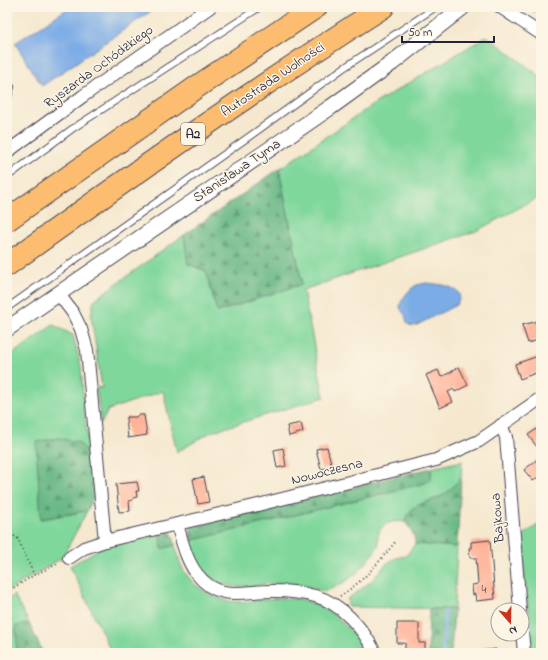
<svg xmlns="http://www.w3.org/2000/svg" width="548" height="660" viewBox="0 0 548 660" font-family="'Indie Flower',sans-serif">
	<style>
		.green { fill: #80d79c; stroke: #517c6c }
		.forest { fill: url(#forest-firs); stroke: #456d60 }
		.water { fill: #7bace6; stroke: #4e6790 }
		.lines { fill: none; stroke-linecap: round; stroke-linejoin: round }
		.stream { stroke: #7bace6; stroke-width: 3.5 }
		.building { fill: #ffa98d }
		.service-casing { stroke: #424051; stroke-width: 8 }
		.minor-casing { stroke: #424051; stroke-width: 14 }
		.tertiary-casing { stroke: #424051; stroke-width: 17 }
		.motorway-casing { stroke: #424051; stroke-width: 24 }
		.path { stroke: #424051; stroke-width: 2; stroke-dasharray: 1 3; stroke-linecap: butt }
		.service { stroke: #fff; stroke-width: 6 }
		.minor { stroke: #fff; stroke-width: 12 }
		.tertiary { stroke: #fff; stroke-width: 15 }
		.motorway { stroke: #fcbd6f; stroke-width: 22 }
		.labels { text-anchor: middle; dominant-baseline: central; stroke-width: 3; stroke-linejoin: round; paint-order: stroke }
		.number-label { font-size: 12px; fill: #594450 }
		.shield { fill: #fcf5e5; stroke: #63616e; stroke-width: 1 }
		.shield-label { font-size: 13px; font-weight: bold; fill: #22223b }
		.street-label { font-size: 14px; fill: #22223b; stroke: #fcf5e5 }
	</style>
	<defs>
		<pattern id="forest-firs" width="22" height="20" patternUnits="userSpaceOnUse"><rect width="22" height="20" fill="#68b884"/><path d="M5 1l3.5 6h-7zM16 11l3.5 6h-7z" fill="#55956d"/></pattern>
	</defs>
	<rect width="100%" height="100%" fill="#fcf5e5"/>
	<filter id="ink" filterUnits="userSpaceOnUse"><feTurbulence type="fractalNoise" baseFrequency=".025" numOctaves="2"/><feDisplacementMap in="SourceGraphic" scale="8" xChannelSelector="R" yChannelSelector="G"/><feConvolveMatrix kernelMatrix="1 2 1 2 8 2 1 2 1" color-interpolation-filters="sRGB"/></filter>
	<filter id="wash" filterUnits="userSpaceOnUse"><feTurbulence type="fractalNoise" baseFrequency=".012" numOctaves="4" result="noise"/><feDisplacementMap in="SourceGraphic" scale="16" xChannelSelector="R" yChannelSelector="G"/><feGaussianBlur stdDeviation="0.9" result="paint"/><feColorMatrix in="noise" values="0 0 0 0 0 0 0 0 0 0 0 0 0 0 0 0 0 1.4 0 .05"/><feComposite in="paint" operator="in"/></filter>
	<g filter="url(#wash)">
		<rect width="100%" height="100%" fill="#f5e8cf"/>
		<g class="green">
			<polygon points="487,36 541,77 541,196 476,231 303,290 324,397 211,432 177,452 163,391 108,410 101,424 96,387 102,388 91,315 94,300 184,235 188,264 206,271 218,312 302,284 279,169 374,104"/>
			<polygon points="53,325 73,335 81,367 84,410 90,454 78,442 58,438 41,519 87,511 62,558 7,591 7,358"/>
			<path d="M462,461L461,478C456,483 451,490 445,494C430,504 409,502 405,522C388,519 374,527 379,545C364,568 350,583 323,592C307,584 287,582 269,584C260,584 251,588 242,587C222,587 201,576 193,556C191,552 191,546 190,541L425,483L431,479V468Z"/>
			<polygon points="541,523 541,653 532,653 521,536"/>
			<path d="M160,534L162,548L175,545C178,554 179,563 184,571C196,590 218,602 241,602C249,602 257,600 265,599C275,598 286,598 296,599C324,601 354,628 365,653H112L70,566L102,547Z"/>
			<path d="M415,544L457,547L454,609L348,607V598C356,593 364,587 371,581C385,568 384,559 406,556Z"/>
			<polygon points="14,595 29,623 16,626 17,653 7,653 7,601"/>
		</g>
		<g class="forest">
			<polygon points="279,169 302,284 217,312 206,271 188,264 184,235"/>
			<polygon points="58,438 78,442 90,454 95,494 87,511 41,519 36,442"/>
			<polygon points="431,468 431,479 425,483 190,541 191,527"/>
			<path d="M461,478L457,547L415,544C415,535 411,529 405,522C409,501 430,504 445,494C451,490 456,483 461,478Z"/>
			<polygon points="171,532 174,539 175,545 162,549 160,534"/>
			<polygon points="429,609 454,609 451,653 428,653"/>
			<polygon points="29,623 43,653 17,653 16,626"/>
		</g>
		<g class="water">
			<polygon points="70,7 157,7 42,86 15,43"/>
			<path d="M426,283C437,284 470,286 456,305L417,325C407,328 407,322 405,315C403,312 401,310 400,307C400,300 411,287 417,285C420,284 423,284 426,283Z"/>
		</g>
		<g class="lines">
			<polyline class="stream" points="443,653 445,611"/>
		</g>
		<g id="blocks">
			<g class="building">
				<polygon points="541,319 541,339 528,343 522,325 538,321 537,320"/>
				<polygon points="541,355 541,371 520,379 515,364"/>
				<polygon points="459,367 468,385 455,392 454,389 448,392 453,402 440,408 426,375 438,370 441,377 453,371 453,370"/>
				<polygon points="138,415 144,415 147,435 128,438 126,419 127,417 136,417"/>
				<polygon points="301,423 303,432 289,436 287,426"/>
				<polygon points="541,426 541,444 537,447 528,435"/>
				<polygon points="327,447 332,467 321,469 316,449"/>
				<polygon points="283,448 286,466 277,468 274,450"/>
				<polygon points="539,458 541,461 541,475 533,481 524,470"/>
				<polygon points="204,477 209,502 198,504 193,479"/>
				<polygon points="137,482 139,491 136,491 137,497 133,498 133,500 129,501 130,511 119,512 116,484"/>
				<polygon points="490,540 495,599 476,601 475,594 473,595 472,585 478,584 476,558 470,558 469,548 471,548 471,542"/>
				<polygon points="397,623 419,623 419,643 425,643 425,653 405,653 405,643 397,643"/>
				<polygon points="496,649 496,653 476,653 476,651"/>
			</g>
		</g>
	</g>
	<g filter="url(#ink)">
		<use href="#blocks" fill-opacity="0" stroke="#424051" stroke-width="1"/>
		<g class="lines">
			<g class="service-casing">
				<g id="service">
					<polyline points="7,101 11,87"/>
					<polyline points="7,177 72,129 260,7"/>
					<polyline points="7,308 257,131 342,69 436,7"/>
				</g>
			</g>
			<g class="minor-casing">
				<g id="minor">
					<polyline points="500,7 541,34"/>
					<polyline points="7,152 83,96 210,7"/>
					<polyline points="58,293 73,313 81,329 87,350 105,541"/>
					<polyline points="501,425 506,437 520,610"/>
					<path d="M177,524C182,541 186,560 197,574C219,603 246,590 275,591C288,591 303,593 315,596C341,603 364,629 375,653"/>
					<polyline points="69,558 84,548 105,541 258,505 436,460 479,441 541,398"/>
					<polyline points="522,631 524,653"/>
				</g>
			</g>
			<g class="tertiary-casing">
				<polyline id="tertiary" points="7,329 331,107 392,63 463,7"/>
			</g>
			<g class="motorway-casing">
				<g id="motorway">
					<polyline points="7,220 198,86 316,7"/>
					<path d="M7,265C130,176 255,89 383,7"/>
				</g>
			</g>
			<g class="path">
				<polyline points="527,7 541,18"/>
				<polyline points="7,534 10,533 18,539 34,575"/>
				<polyline points="7,592 34,575 59,563"/>
				<path d="M340,596C364,581 379,562 396,541"/>
			</g>
			<use href="#service" class="service"/>
			<use href="#minor" class="minor"/>
			<use href="#tertiary" class="tertiary"/>
			<use href="#motorway" class="motorway"/>
		</g>
	</g>
	<g class="labels">
		<g class="number-label">
			<text x="484" y="590">4</text>
		</g>
		<rect class="shield" x="181" y="123" width="24" height="22" rx="3"/>
		<g class="shield-label">
			<text x="193" y="134">A2</text>
		</g>
		<g class="street-label">
			<text transform="translate(99 67) rotate(-36)">Ryszarda Ochódzkiego</text>
			<text transform="translate(273 80) rotate(-34)">Autostrada Wolności</text>
			<text transform="translate(237 171) rotate(-34)">Stanisława Tyma</text>
			<text transform="translate(327 472) rotate(-14)">Nowoczesna</text>
			<text transform="translate(498 518) rotate(-95)">Bajkowa</text>
		</g>
	</g>
	<rect width="548" height="660" fill="none" stroke="#fcf5e5" stroke-width="24"/>
	<g transform="translate(510 622) rotate(160)"><circle r="19" fill="#fcf5e5" stroke="#a5a1a1"/>
	<path d="M0-3L7 15L0 10L-7 15Z" fill="#c8321e"/>
	<text y="-6" font-size="11" font-weight="bold" text-anchor="middle" fill="#22223b">N</text>
	</g>
	<path d="M402 36v6h92v-6" fill="none" stroke="#22223b" stroke-width="2"/>
	<text x="408" y="36" font-size="12" fill="#22223b" stroke="#fcf5e5" stroke-width="3" paint-order="stroke">50 m</text>
</svg>
